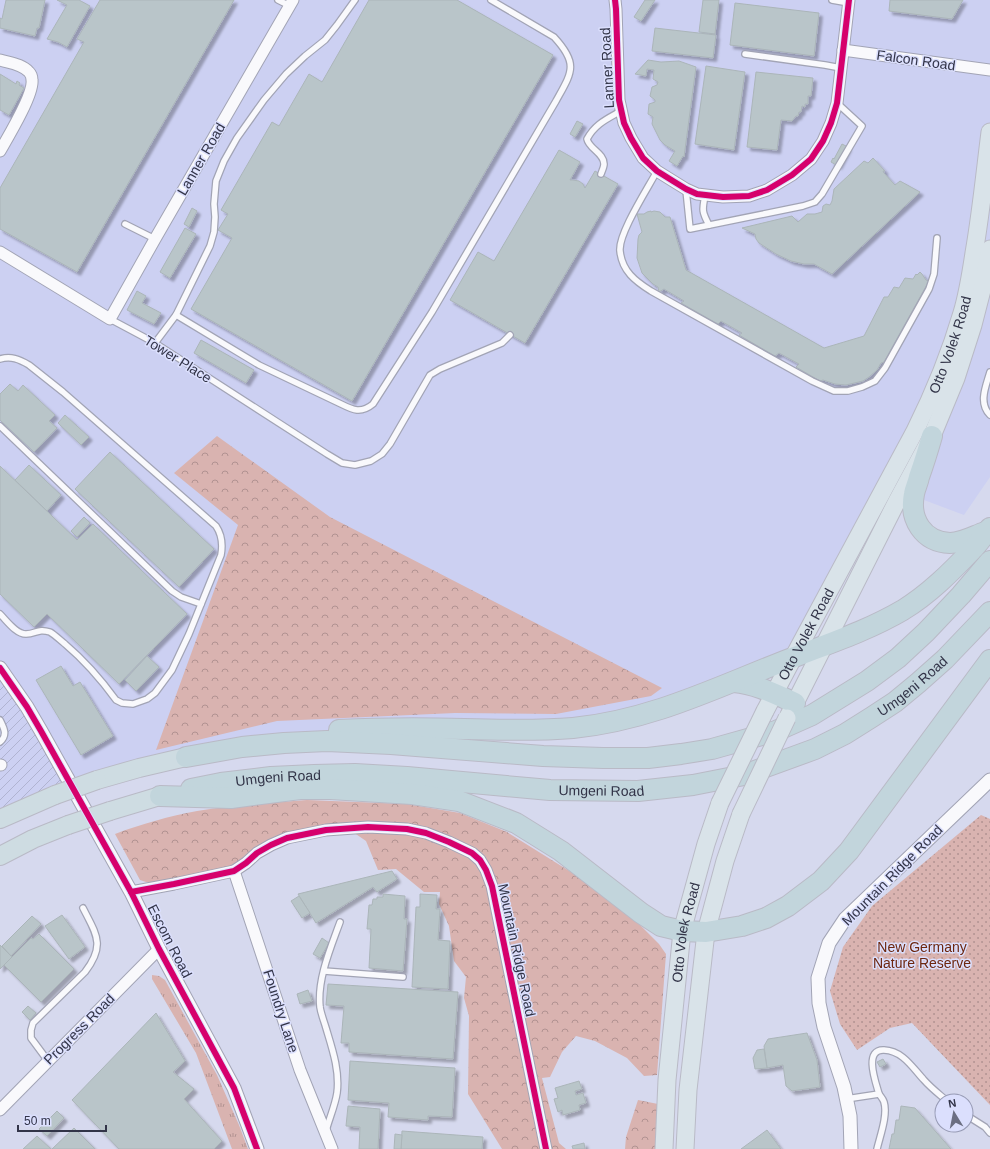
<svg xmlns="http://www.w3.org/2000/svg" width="990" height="1149" viewBox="0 0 990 1149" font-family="Arial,sans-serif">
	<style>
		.built { fill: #ccd0f2 }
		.industrial { fill: url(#industrial-furrows) }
		.grass { fill: url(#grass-tufts) }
		.forest { fill: url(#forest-crowns) }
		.park { fill: url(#park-dots) }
		.building { fill: #b9c5c9; stroke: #abb5b9; filter: url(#shadow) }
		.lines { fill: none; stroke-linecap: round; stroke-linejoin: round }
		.service-casing { stroke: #a2a4b5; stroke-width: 8 }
		.minor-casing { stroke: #a2a4b5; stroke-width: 13 }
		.tertiary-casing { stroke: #a2a4b5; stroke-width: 15 }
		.primary-casing { stroke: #b9bac6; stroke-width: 19 }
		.trunk-casing { stroke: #b9bac6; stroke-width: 20 }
		.motorway-casing { stroke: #b9bac6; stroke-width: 22 }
		.service { stroke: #f9f9fc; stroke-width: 5.5 }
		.minor { stroke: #f9f9fc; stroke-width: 11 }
		.tertiary { stroke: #f9f9fc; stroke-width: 13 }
		.primary { stroke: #d9e3e9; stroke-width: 17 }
		.trunk { stroke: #cedce2; stroke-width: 18 }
		.motorway { stroke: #c2d5dc; stroke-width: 20 }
		.primary-bridge-casing { stroke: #b9bac6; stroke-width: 19; stroke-linecap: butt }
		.trunk-bridge-casing { stroke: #b9bac6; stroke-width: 20; stroke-linecap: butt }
		.primary-bridge { stroke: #d9e3e9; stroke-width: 17 }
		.trunk-bridge { stroke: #cedce2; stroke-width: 18 }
		.cycleway-casing { stroke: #dbdffd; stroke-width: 8 }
		.cycleway { stroke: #d6006c; stroke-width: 6 }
		.labels { text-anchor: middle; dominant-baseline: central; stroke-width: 3; stroke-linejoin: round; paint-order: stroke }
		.street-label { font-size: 14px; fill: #323448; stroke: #dbdffd }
		.park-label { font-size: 14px; fill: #6d270f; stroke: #dbdffd }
	</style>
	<defs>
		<pattern id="industrial-furrows" width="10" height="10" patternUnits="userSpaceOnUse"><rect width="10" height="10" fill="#ccd0f2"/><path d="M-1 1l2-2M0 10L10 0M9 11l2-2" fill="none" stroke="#b0b3d1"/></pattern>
		<pattern id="grass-tufts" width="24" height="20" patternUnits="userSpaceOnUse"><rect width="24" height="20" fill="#d9b3b0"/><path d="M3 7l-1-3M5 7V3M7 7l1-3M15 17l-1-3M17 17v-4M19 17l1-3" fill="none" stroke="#b19291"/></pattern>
		<pattern id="forest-crowns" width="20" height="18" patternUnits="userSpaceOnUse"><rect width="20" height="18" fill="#d9b3b0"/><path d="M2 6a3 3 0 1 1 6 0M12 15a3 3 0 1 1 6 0" fill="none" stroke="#b19291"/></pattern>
		<pattern id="park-dots" width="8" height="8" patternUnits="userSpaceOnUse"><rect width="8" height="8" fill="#d9b3b0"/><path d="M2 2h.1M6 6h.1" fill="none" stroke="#b19291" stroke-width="1.8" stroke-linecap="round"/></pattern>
		<filter id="shadow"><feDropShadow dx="3.5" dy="3.5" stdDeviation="1" flood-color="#0004"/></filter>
	</defs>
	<rect width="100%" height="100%" fill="#d6d9ee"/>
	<polygon class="built" points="0,0 990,0 990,477 964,515 884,485 792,657 598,723 338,729 282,735 72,788 0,669"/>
	<polygon class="industrial" points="0,669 72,788 0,817"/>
	<polygon class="grass" points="152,975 159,976 165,980 217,1075 239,1125 248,1149 232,1149 196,1053 152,979"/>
	<g class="forest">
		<polygon points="217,436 330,517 662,688 651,696 556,714 455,713 277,721 156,750 238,525 174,473"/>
		<path d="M307,800L407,804L460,813L507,832L587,882L634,919L659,944L666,954L657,1075L644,1076L627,1058L595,1041L576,1036L562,1052L550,1077L542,1078L559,1143L566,1149H502L468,1094L469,1016L464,998L466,977L454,961L449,926L439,904L440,892H424L396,869L378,870L366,841L347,828L287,838L246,863L174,884L146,882L140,880L115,834C141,824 170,816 197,811C234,805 271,803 307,800Z"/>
		<polygon points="638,1100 658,1104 656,1149 625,1149 626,1137"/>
	</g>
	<polygon class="park" points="981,815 990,819 990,1105 912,1023 890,1028 857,1050 840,1024 830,991 843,947 872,906"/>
	<g class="building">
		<polygon points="6,0 45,0 39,28 37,28 35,36 0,28 0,18 2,19"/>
		<polygon points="57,0 79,0 90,6 67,47 58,42 47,39 67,5"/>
		<polygon points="100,0 234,0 77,272 0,229 0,188 84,42 77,39"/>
		<polygon points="369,0 457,0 553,55 352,401 191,309 232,238 218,230 228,214 221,210 272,122 279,126 309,74 322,82"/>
		<polygon points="645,0 655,0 641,21 634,17"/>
		<polygon points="703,0 719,0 715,34 699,32"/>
		<polygon points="890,0 963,0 952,19 889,11"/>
		<polygon points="735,3 819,13 814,56 730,45"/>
		<polygon points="655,28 716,35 713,58 652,51"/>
		<polygon points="648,60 661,62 679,61 696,67 684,157 683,156 677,166 669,161 675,151 665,145 660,140 652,124 653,117 648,114 649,104 655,102 655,100 650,96 652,87 657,85 658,82 653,79 654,70 647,69 646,76 635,74"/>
		<polygon points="706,66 745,72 734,150 695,144"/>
		<polygon points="756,72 813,78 811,96 808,96 808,104 805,104 805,107 802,106 801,112 799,112 798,116 796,116 792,121 781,120 777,150 747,147"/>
		<polygon points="0,74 16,84 17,81 20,83 19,85 24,88 9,115 0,110"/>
		<polygon points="577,121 583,124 575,137 570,134"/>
		<polygon points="842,144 848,147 838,166 831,162 833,158 834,159"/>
		<polygon points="559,150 580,162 570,180 573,180 579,181 583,184 585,188 595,171 618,184 525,343 450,300 478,252 494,261"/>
		<polygon points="873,158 885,171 883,171 884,173 895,185 900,181 920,192 832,274 814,264 804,264 791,261 776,254 759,243 756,239 755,234 742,228 792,216 798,222 807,214 815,214 822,212 823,206 826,204 830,205 832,201 834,189 864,161 868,163"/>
		<polygon points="192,208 197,211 189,227 184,224"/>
		<polygon points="651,211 651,212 654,211 660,212 665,217 670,217 686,270 824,348 864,336 884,297 888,297 894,287 899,288 905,278 913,279 916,274 917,275 920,272 922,274 926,280 929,281 884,362 881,363 877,370 869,377 863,381 846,385 835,384 823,380 820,381 796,367 799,364 779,353 775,356 739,335 742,333 721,321 718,324 681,303 684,301 664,289 659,292 658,287 653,284 642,273 637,258 638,239 639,235 642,232 637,214 644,214 647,212"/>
		<polygon points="185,228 196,234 170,278 160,272"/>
		<polygon points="137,291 146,296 142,303 161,313 154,324 127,310"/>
		<polygon points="201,340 254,370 246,383 194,353"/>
		<polygon points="10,384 18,391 23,385 55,415 49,421 57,428 34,452 0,420 0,394"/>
		<polygon points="65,415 89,437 81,445 58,423"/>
		<polygon points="110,452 214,549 179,587 75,489"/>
		<polygon points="29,465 61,495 47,511 15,480"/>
		<polygon points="0,466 77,540 93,524 187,614 119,684 47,614 34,627 0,594"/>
		<polygon points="84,517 90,523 77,537 71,531"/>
		<polygon points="147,656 159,667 136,691 125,680"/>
		<polygon points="61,666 73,686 80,682 113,736 81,755 36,680"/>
		<polygon points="392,871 397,879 377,892 373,887 316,923 298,894"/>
		<polygon points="383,894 405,896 404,919 407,919 403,971 369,968 371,929 367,929 369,905 372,905 373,899 377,899 377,897 383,897"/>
		<polygon points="420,894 437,895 436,909 440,909 438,940 450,941 448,989 412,987 416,907 420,907"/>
		<polygon points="299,896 310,913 302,918 291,901"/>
		<polygon points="62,915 85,947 69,959 45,926"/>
		<polygon points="32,916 41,924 11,956 2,946"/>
		<polygon points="39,934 74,969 41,1002 4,965 31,938 33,939"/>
		<polygon points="322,938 329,943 320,958 313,954"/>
		<polygon points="0,945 12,957 0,969"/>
		<polygon points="328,984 458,992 453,1059 349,1052 349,1043 341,1043 344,1006 326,1005"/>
		<polygon points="308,990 312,1001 300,1004 297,994"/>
		<polygon points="28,1006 36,1013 30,1020 22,1012"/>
		<polygon points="156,1013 185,1061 173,1072 194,1089 184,1099 222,1141 214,1149 119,1149 72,1100"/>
		<polygon points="807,1033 817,1060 820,1087 792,1091 786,1086 783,1065 767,1068 764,1046 768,1039"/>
		<polygon points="764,1049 767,1068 755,1069 753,1058 757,1050"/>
		<polygon points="883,1059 886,1064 880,1067 877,1062"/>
		<polygon points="350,1061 455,1068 452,1117 428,1116 428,1120 388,1117 389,1103 348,1100"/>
		<polygon points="579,1081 582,1089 575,1091 576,1095 583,1093 586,1103 579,1105 580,1110 563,1115 562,1110 558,1112 554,1099 558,1098 555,1088"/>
		<polygon points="348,1106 380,1109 378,1149 359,1149 360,1127 346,1126"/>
		<polygon points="901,1106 915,1108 951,1149 889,1149 892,1134 894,1134 896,1120 899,1120"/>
		<polygon points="57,1111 64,1118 47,1136 39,1129"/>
		<polygon points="74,1128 95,1149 52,1149"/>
		<polygon points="767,1130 781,1149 741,1149"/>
		<polygon points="402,1131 483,1137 482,1149 401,1149"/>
		<polygon points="395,1134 402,1135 401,1149 394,1149"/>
		<polygon points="37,1136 51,1149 23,1149"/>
		<polygon points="584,1143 585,1149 573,1149 572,1146"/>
	</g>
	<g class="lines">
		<g class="service-casing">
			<g id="service">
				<polyline points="278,0 290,6"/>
				<polyline points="832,0 849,3"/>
				<polyline points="745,54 825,65 841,68"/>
				<path d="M657,171C648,188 618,234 620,251C622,271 635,281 651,291L812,381L834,391H848L862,387L875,381L885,368L929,289L934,274L937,238"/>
				<path d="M601,174C602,171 604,167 604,164C604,153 589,149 587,139C595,124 607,119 621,111"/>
				<polyline points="686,190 690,229 803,206 815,202 822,194 862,126 837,103"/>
				<path d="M705,196C702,210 702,212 709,225"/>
				<polyline points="125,224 155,239"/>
				<path d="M176,315L259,365L341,404C353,410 361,414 373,404L432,312L556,101C572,72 579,64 554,37L491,0"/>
				<polyline points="110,319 155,343 327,454 342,463 355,465 371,461 382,454 390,444 430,375 440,369 502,343 510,335"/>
				<polyline points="155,343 176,315 210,246 214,232 215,217 214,204 216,181 224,161 237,138 264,100 286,74 305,56 325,40 337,25 355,0"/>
				<path d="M0,359C11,356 19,359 29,365L63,392L216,526C222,535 223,544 221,555L189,634L172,670L155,693L147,699L133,704L122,703L116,700C100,678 85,661 65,644C60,640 55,635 50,632C38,628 36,634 26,634C16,634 7,621 0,614"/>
				<path d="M990,372C986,386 978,403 990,415"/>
				<polyline points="0,426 172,591 181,597 201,604"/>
				<path d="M0,720C4,728 8,735 0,742"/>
				<polyline points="324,971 403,977"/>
				<path d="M48,1061L31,1038V1030L33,1023L85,972C106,945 96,934 83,908"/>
				<path d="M879,1094C876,1083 863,1049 884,1050C903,1051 912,1067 924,1080C931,1088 939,1094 947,1101"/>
				<path d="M846,1099L879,1094C881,1097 883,1099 884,1102C888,1115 880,1136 877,1149"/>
				<polyline points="966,1115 985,1127 990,1133"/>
				<path d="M326,1131C329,1119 335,1106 337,1093C340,1071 332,1048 326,1028C324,1021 321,1014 320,1007C317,979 331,947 340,922"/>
			</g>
		</g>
		<g class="minor-casing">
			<g id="minor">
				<polyline points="615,0 616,9 619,100 624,123 631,138 643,158 657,171 673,181 686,189 697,194 723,197 749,196 767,190 792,175 811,159 823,141 831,123 837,103 849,0"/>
				<polyline points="843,50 990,70"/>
				<path d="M0,60C10,63 22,64 29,72C31,74 32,77 32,80C34,94 8,137 0,151"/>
				<polyline points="0,252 110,319 155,239 293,0"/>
				<polyline points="0,765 1,765"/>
				<polyline points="234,871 300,1070 332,1149"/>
				<polyline points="131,892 174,884 234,871 246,863 257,853 271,845 287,838 326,830 368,827 407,829 426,833 449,842 472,853 480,860 486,870 492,886 546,1149"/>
				<polyline points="0,1110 159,949"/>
			</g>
		</g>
		<g class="tertiary-casing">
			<g id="tertiary">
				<polyline points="0,668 27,707 41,731 131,892 159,949 234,1088 257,1149"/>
				<polyline points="851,1149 850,1116 844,1087 824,1027 819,1003 818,978 829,943 845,919 990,780"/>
			</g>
		</g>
		<g class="primary-casing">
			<g id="primary">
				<path id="s1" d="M765,711L793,658L915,431C934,393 950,354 962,313C968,293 971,273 974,253C981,213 985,172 990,132"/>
				<polyline points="789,715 896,503 932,436 956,378 973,325 982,290 990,249"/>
				<path id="s2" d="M664,1149L667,1080L682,931L706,844L720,803"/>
				<polyline points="685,1149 688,1090 706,932 725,861 741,814"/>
			</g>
		</g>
		<g class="trunk-casing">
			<g id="trunk">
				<polyline points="97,780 139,768 186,757"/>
				<polyline points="110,811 160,796"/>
				<polyline points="0,819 55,795"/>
				<polyline points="0,856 33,839 68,825"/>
			</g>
		</g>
		<g class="motorway-casing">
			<g id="motorway">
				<path d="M932,436C928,450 924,463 919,477C918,483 915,488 914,494C909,519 923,542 950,543C962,543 974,536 985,532"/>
				<path d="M734,682C756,684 775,694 795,703"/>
				<path d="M339,730C381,728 422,728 464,729C500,730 537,731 573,728C653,720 719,686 792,658C830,643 867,631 903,610C929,594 951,572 972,550C979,543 984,535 990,528"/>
				<polyline points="186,757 242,747 284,743 327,741 391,744 543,756 603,758 648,758 681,754 712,749 776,731 812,715 867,681 898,658 926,632 961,595 990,561"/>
				<path id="s3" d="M191,789L221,783L271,777L314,775L355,774L407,777L550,790L638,791L693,785L744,775L815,749L845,734L872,717L895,702L918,683L945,659L990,612"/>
				<polyline points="160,796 231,798 300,789 330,789 412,794 459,801 516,823 561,851 641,913 661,926 682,931 706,932 742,926 766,918 788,906 821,881 849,851 990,660"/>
			</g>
		</g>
		<use href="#service" class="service"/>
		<use href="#minor" class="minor"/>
		<use href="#tertiary" class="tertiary"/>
		<use href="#primary" class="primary"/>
		<use href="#trunk" class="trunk"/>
		<use href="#motorway" class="motorway"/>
		<g class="primary-bridge-casing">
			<g id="primary-bridge">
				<polyline points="720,803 765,711"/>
				<polyline points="741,814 787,718"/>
			</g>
		</g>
		<g class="trunk-bridge-casing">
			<g id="trunk-bridge">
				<polyline points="55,795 97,780"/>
				<polyline points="68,825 110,811"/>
			</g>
		</g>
		<use href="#primary-bridge" class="primary-bridge"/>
		<use href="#trunk-bridge" class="trunk-bridge"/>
		<g class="cycleway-casing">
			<g id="cycleway">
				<polyline points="615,0 616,9 619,100 624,123 631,138 643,158 657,171 673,181 686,189 697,194 723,197 749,196 767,190 792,175 811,159 823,141 831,123 837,103 849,0"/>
				<polyline points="0,668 27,707 41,731 131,892 159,949 234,1088 257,1149"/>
				<polyline points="131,892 174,884 234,871 246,863 257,853 271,845 287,838 326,830 368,827 407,829 426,833 449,842 472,853 480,860 486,870 492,886 546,1149"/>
			</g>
		</g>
		<use href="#cycleway" class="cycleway"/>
	</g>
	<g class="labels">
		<g class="street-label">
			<text transform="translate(916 60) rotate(8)">Falcon Road</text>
			<text transform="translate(607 68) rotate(-93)">Lanner Road</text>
			<text transform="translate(201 159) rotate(-60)">Lanner Road</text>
			<text stroke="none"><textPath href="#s1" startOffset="411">Otto Volek Road</textPath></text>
			<text transform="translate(178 359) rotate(32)">Tower Place</text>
			<text stroke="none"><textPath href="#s1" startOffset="87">Otto Volek Road</textPath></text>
			<text stroke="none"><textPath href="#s3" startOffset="748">Umgeni Road</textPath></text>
			<text stroke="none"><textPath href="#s3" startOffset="88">Umgeni Road</textPath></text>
			<text stroke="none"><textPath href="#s3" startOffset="412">Umgeni Road</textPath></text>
			<text transform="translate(892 875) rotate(-45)">Mountain Ridge Road</text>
			<text stroke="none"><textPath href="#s2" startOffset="218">Otto Volek Road</textPath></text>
			<text transform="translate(170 941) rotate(63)">Escom Road</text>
			<text transform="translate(517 950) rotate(78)">Mountain Ridge Road</text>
			<text transform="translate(281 1011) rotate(72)">Foundry Lane</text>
			<text transform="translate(79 1029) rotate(-45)">Progress Road</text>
		</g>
		<g class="park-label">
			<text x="922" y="947">New Germany<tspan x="922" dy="16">Nature Reserve</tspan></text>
		</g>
	</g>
	<g transform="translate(954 1113) rotate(350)"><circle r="19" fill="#dbdffd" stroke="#979bb5"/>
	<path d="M0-3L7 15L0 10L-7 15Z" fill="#6b6e82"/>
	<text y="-6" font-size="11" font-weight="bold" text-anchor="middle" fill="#323448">N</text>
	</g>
	<path d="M18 1125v6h88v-6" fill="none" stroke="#323448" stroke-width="2"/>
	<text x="24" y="1125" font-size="12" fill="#323448" stroke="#dbdffd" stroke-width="3" paint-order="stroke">50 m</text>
</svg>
